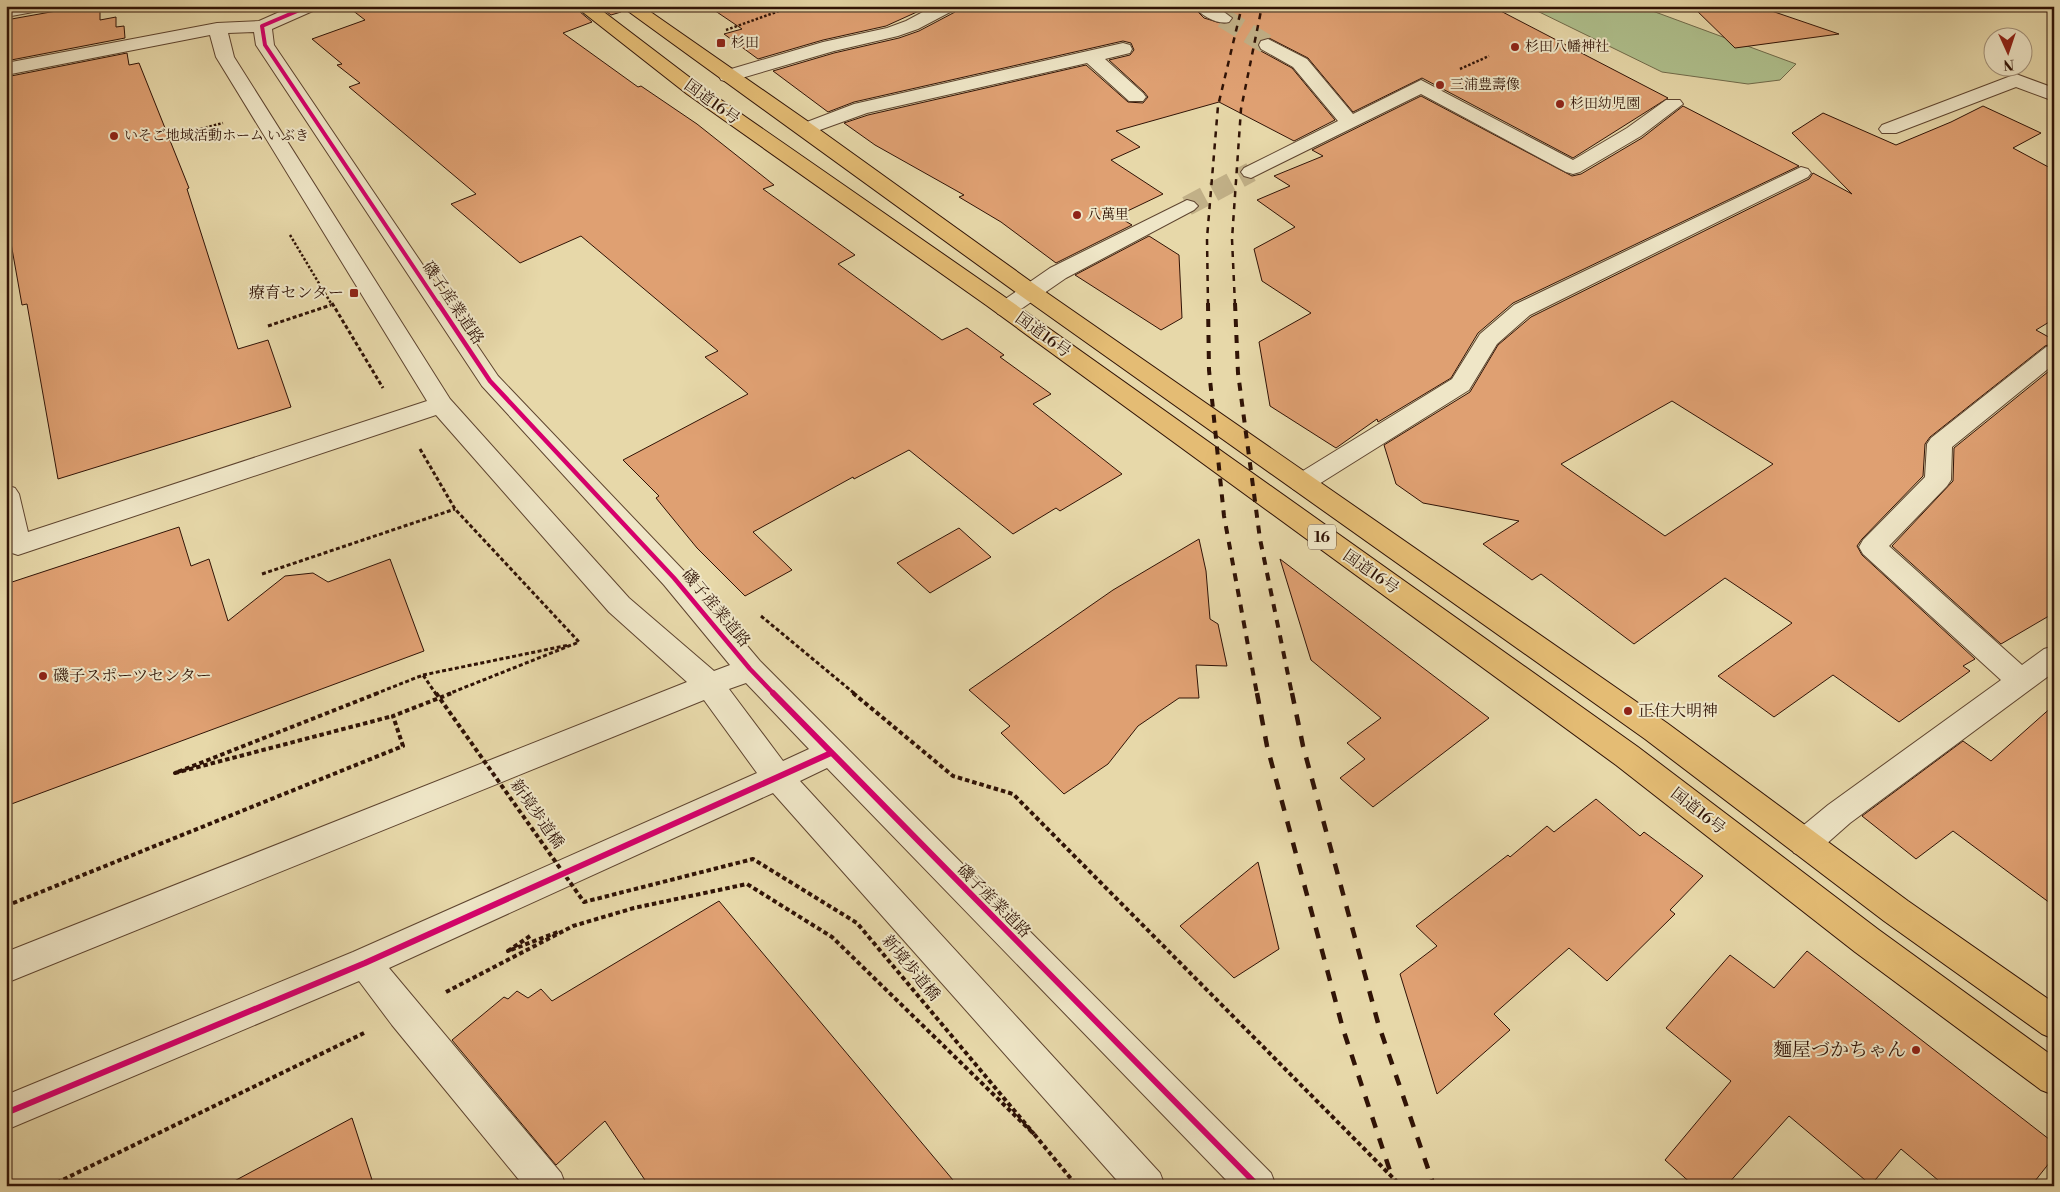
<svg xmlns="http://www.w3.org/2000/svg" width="2060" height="1192" viewBox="0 0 2060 1192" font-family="'Libre Bodoni','Noto Serif JP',serif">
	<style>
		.green { fill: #afc08d; stroke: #706a4a }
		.building { fill: #dfa072; stroke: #301306; fill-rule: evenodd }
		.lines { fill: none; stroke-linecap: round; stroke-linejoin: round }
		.minor-tunnel { stroke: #c2b188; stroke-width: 20; stroke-dasharray: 20 10; stroke-linecap: butt }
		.minor-casing { stroke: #5e442f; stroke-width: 2 }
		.highway-casing { stroke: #301306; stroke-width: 2 }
		.path-far2 { stroke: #301306; stroke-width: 2.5; stroke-dasharray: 2.5 2; stroke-linecap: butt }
		.path-far1 { stroke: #301306; stroke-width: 3; stroke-dasharray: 4 2.5; stroke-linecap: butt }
		.path { stroke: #301306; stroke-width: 4; stroke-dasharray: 4.5 3; stroke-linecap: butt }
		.minor { fill: #efe6c7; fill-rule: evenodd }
		.highway { fill: #e4bc74; fill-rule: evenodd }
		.rail-far2 { stroke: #301306; stroke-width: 2.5; stroke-dasharray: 6 6; stroke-linecap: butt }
		.rail-far1 { stroke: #301306; stroke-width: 4; stroke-dasharray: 8 8; stroke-linecap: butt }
		.rail { stroke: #301306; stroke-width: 4.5; stroke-dasharray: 11 11; stroke-linecap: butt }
		.path-bridge-far1 { stroke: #301306; stroke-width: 3; stroke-dasharray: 4 2.5; stroke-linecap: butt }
		.path-bridge { stroke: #301306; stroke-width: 4; stroke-dasharray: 4.5 3; stroke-linecap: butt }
		.cycleway-far2-casing { stroke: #efe6c7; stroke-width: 6 }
		.cycleway-far1-casing { stroke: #efe6c7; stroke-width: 8 }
		.cycleway-casing { stroke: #efe6c7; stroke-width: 9 }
		.cycleway-far2 { stroke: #d6006c; stroke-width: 4 }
		.cycleway-far1 { stroke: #d6006c; stroke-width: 4.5 }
		.cycleway { stroke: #d6006c; stroke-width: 6 }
		.poi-dot { fill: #8f2418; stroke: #efe6c7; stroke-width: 2 }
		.labels { text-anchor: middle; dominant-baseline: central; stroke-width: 4; stroke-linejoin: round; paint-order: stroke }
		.far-poi-label { font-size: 14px; fill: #301306; stroke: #efe6c7; text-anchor: start }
		.shield { fill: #efe6c7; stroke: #695240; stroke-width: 1 }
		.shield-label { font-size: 15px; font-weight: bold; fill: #301306 }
		.street-label { font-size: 16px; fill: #301306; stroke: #efe6c7 }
		.poi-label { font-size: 16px; fill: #301306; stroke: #efe6c7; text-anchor: start }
		.near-poi-label { font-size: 19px; fill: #301306; stroke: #efe6c7; text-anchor: end }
	</style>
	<rect width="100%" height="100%" fill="#e7d8a9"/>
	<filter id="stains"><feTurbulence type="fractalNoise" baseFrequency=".004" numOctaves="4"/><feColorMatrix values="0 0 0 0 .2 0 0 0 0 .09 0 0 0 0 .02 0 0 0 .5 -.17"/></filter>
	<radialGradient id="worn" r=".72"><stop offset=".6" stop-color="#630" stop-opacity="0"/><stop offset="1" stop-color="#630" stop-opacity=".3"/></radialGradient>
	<polygon class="green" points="1527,6 1639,6 1796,64 1780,80 1748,84 1662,72"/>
	<g class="building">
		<polygon points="84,6 100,6 100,20 116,17 116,27 124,26 125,38 6,61 6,20"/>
		<polygon points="347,6 573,6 592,22 563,33 638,87 641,86 697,124 774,185 763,189 855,255 838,264 942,340 967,328 1004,355 1000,357 1051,394 1033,404 1122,474 1060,511 1056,508 1013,534 909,450 854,479 853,477 753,532 792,570 745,596 697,548 656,498 659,496 623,460 748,394 705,357 718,351 581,236 520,263 451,204 476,194 349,87 360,83 337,65 342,64 312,39 365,20"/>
		<polygon points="599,6 619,6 621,12 611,15"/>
		<polygon points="708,6 930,6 886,26 823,40 758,59 724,34 742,29"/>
		<polygon points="959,6 1192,6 1204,18 1224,24 1230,23 1234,18 1219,6 1491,6 1668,98 1573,158 1422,78 1353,112 1308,58 1267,37 1259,40 1257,44 1259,50 1292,68 1335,120 1294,141 1219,102 1116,131 1140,147 1111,160 1163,194 1117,216 1132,225 1056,263 1001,222 959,197 964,195 875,145 844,123 868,115 1086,65 1128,102 1143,103 1148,97 1144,92 1109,60 1130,55 1134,50 1131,43 1123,41 854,102 828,112 773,71 834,53 899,38 919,31 955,12"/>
		<polygon points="1692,6 1757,6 1839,34 1735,48"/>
		<polygon points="127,53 129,65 139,63 189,188 187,189 238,349 268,340 291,407 58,479 27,304 22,305 6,215 6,77"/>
		<polygon points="1421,96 1572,176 1581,174 1642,138 1683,106 1799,166 1513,303 1478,333 1451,378 1378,422 1377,419 1336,448 1270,406 1259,342 1311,313 1262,281 1254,249 1295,227 1257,200 1290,186 1274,176 1323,156 1312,150"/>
		<path d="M1983,106L2041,133L2013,148L2054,170V319L2036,330L2054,340V343L2045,346L1930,437L1925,444L1923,476L1862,539L1857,546L1862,555L1975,659L1963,666L1970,671L1899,722L1833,675L1774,717L1718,676L1792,623L1725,578L1634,644L1541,574L1532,580L1483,544L1519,521L1423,503L1396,484L1384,445L1470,392L1498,345L1531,317L1809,179L1813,173L1852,194L1792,133L1823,113L1896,145L1951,122ZM1672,401L1773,464L1665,536L1561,464Z"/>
		<polygon points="1149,236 1179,255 1182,318 1161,330 1075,275"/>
		<polygon points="2054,367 2054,613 2001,644 1892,546 1953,481 1954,448"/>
		<polygon points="179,527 191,566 209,559 228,621 285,576 313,573 328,582 390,559 424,651 6,806 6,584"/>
		<polygon points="959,528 991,557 930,593 897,563"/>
		<polygon points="1199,539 1206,571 1210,619 1218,624 1227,666 1196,665 1199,698 1179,698 1138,726 1108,764 1064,794 1001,733 1010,726 969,690 1113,590"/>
		<polygon points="1280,559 1489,718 1373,807 1340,778 1365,759 1347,743 1381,718 1311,660"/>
		<polygon points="2054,705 2054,906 1953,831 1916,859 1862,816 1963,741 1991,761"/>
		<polygon points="1596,799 1640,836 1644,832 1703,876 1670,910 1675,914 1607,981 1569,948 1494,1014 1510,1030 1437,1094 1400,974 1437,946 1416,926 1508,855 1510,857 1547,826 1554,832"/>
		<polygon points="1258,862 1279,949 1234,978 1180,926"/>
		<polygon points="719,901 958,1186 649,1186 605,1121 556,1165 452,1040 504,997 508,999 517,991 528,998 541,989 552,1001"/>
		<polygon points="1807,951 2054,1143 2054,1157 2031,1186 1945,1186 1901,1149 1871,1185 1789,1116 1726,1186 1694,1186 1665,1160 1731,1081 1666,1028 1730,955 1774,988"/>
		<polygon points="352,1118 374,1186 225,1186"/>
	</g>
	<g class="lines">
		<g class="minor-tunnel">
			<polyline points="1223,18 1268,45"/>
			<polyline points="1187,206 1251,172"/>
		</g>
		<g class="minor-casing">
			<g id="minor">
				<polygon points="47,6 44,10 6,17 6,7"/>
				<path d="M293,6H318L315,10L272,29L274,45L498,376L684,571L760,661L1271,1173L1276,1186H1232L827,768L800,781L1160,1173L1165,1186H1122L773,793L389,968L561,1173L566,1186H524L392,1025L359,981L6,1130V1095L353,952L757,773L704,700L6,983V952L687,682L609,612L436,415L27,552L18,555L9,552L6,548V485L15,488L19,494L28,532L427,401L216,57L210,35L6,75V63L217,23L259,21ZM254,32L256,45L482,386L664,585L730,665L714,671L629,598L450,399L234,57L228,33ZM746,683L809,749L783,761L729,689Z"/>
				<polygon points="934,6 957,6 954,10 918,29 898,36 834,51 728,82 721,80 719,76 721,72 823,42 887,28 906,21"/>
				<path d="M1194,6H1216L1232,18L1229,22C1218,25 1201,16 1194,6Z"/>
				<polygon points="1268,39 1307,59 1353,114 1421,80 1573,160 1627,128 1666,100 1680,100 1683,104 1641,136 1580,172 1573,174 1566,172 1421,94 1251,178 1244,176 1241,172 1244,168 1338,121 1293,67 1261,49 1259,45 1261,41"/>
				<polygon points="1123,43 1130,45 1132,49 1130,53 1105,59 1143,93 1146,97 1143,101 1129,101 1087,63 867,113 806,135 799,133 796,129 799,125 854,104"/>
				<polygon points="2016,74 2054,88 2054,101 2016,87 1896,133 1882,133 1879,129 1882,125"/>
				<polygon points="1801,167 1808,169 1811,173 1808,177 1530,315 1497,344 1469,390 1311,489 1302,492 1293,489 1289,483 1293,477 1452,379 1480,334 1514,305"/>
				<polygon points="1187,200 1194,202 1198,206 1194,210 1066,278 1014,314 1006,316 998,314 995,309 998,304 1050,268"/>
				<polygon points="2054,345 2054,364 1952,447 1951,480 1947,486 1889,546 2022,665 2044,649 2054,646 2054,672 1850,823 1816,853 1805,856 1794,853 1789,843 1794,833 1828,805 2001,680 1863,554 1859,547 1863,540 1925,477 1927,444 1931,438 2046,347"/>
			</g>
		</g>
		<g class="highway-casing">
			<g id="highway">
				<polygon points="575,6 596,6 701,86 1002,295 1638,747 1879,930 2054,1057 2054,1095 2041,1090 1855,952 1616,765 986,305 687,94"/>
				<polygon points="621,6 642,6 813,125 1037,286 1667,723 1908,901 2054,1003 2054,1039 2042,1034 1884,921 1645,739 1021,296"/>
			</g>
		</g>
		<g class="path-far2">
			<polyline points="726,30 793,6"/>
			<polyline points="1460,69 1489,56"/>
			<polyline points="192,131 223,123"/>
			<polyline points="290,235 332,305"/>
		</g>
		<g class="path-far1">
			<polyline points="332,303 383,388"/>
			<polyline points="268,326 331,305"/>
			<polyline points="420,449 455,509 579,642 448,694"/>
			<polyline points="262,574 455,509"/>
			<polyline points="761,616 855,694"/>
			<polyline points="423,675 569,645"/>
		</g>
		<g class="path">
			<polyline points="853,693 953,776 1013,794 1401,1186"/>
			<polyline points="6,906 403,746 393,716 452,693"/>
			<polyline points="530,936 508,951 558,932"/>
			<polyline points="446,992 573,926 634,908 747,884 832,937 1034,1134 1077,1186"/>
			<polyline points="50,1186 364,1033"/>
		</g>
		<use href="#minor" class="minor"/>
		<use href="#highway" class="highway"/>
		<g class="rail-far2">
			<polyline points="1208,305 1207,238 1218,106 1242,6"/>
			<polyline points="1235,305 1232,239 1241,109 1262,6"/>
		</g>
		<g class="rail-far1">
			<polyline points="1208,303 1209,370 1224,516 1257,694"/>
			<polyline points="1235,303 1238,373 1260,539 1292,694"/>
		</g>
		<g class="rail">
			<polyline points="1257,693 1267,746 1343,1029 1395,1186"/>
			<polyline points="1292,693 1303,746 1378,1023 1434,1186"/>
		</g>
		<polyline class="path-bridge-far1" points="375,694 423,675 436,694"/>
		<g class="path-bridge">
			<polyline points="378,693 175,773 393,716"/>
			<polyline points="436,693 584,902 753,859 857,923 1034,1134"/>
		</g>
		<g class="cycleway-far2-casing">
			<polyline id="cycleway-far2" points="309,6 262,26 265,45 439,305"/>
		</g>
		<g class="cycleway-far1-casing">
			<polyline id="cycleway-far1" points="438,303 490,381 674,578 750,669 774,694"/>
		</g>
		<g class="cycleway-casing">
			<g id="cycleway">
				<polyline points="773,693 1258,1186"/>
				<polyline points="6,1113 365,963 831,753"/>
			</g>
		</g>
		<use href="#cycleway-far2" class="cycleway-far2"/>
		<use href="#cycleway-far1" class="cycleway-far1"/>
		<use href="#cycleway" class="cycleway"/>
	</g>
	<g class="poi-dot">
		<rect x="716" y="38" width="10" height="10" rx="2.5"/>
		<circle cx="1515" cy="47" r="5"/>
		<circle cx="1440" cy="85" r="5"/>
		<circle cx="1560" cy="104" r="5"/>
		<circle cx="114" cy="136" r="5"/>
		<circle cx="1077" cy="215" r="5"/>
		<rect x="349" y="288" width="10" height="10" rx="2.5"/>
		<circle cx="43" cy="676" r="5"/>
		<circle cx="1628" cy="711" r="5"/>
		<circle cx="1916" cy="1050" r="5"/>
	</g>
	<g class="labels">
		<g class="far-poi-label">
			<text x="731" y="43">杉田</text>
			<text x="1525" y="47">杉田八幡神社</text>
			<text x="1450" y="85">三浦豊壽像</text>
			<text x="1570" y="104">杉田幼児園</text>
			<text x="124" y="136">いそご地域活動ホーム いぶき</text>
			<text x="1087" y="215">八萬里</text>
		</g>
		<rect class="shield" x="1308" y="524.5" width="28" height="25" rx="4"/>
		<g class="shield-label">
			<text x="1322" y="537">16</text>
		</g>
		<g class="street-label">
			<text transform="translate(712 102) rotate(36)">国道16号</text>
			<text transform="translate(453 303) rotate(56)">磯子産業道路</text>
			<text transform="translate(1043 335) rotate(36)">国道16号</text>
			<text transform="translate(1371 572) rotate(35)">国道16号</text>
			<text transform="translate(716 608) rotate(50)">磯子産業道路</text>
			<text transform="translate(1698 811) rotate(38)">国道16号</text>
			<text transform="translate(537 814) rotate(55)">新境歩道橋</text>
			<text transform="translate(994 901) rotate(45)">磯子産業道路</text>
			<text transform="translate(911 968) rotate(50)">新境歩道橋</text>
		</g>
		<g class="poi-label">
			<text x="344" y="293" text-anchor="end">療育センター</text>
			<text x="53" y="676">磯子スポーツセンター</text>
			<text x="1638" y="711">正住大明神</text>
		</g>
		<g class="near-poi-label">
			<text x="1906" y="1050">麵屋づかちゃん</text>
		</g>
	</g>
	<rect width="2060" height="1192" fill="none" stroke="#e7d8a9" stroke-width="25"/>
	<rect x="8" y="8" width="2045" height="1177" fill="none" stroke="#301306" stroke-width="2.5"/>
	<rect x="12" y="12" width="2035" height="1167" fill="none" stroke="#301306"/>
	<g transform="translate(2008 52) rotate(177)"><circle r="24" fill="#efe6c7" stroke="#a3927a"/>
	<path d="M0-4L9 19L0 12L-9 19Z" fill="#8f2418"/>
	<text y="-8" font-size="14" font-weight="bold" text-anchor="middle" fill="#301306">N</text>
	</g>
	<rect width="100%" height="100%" filter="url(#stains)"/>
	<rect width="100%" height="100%" fill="url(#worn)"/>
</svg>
